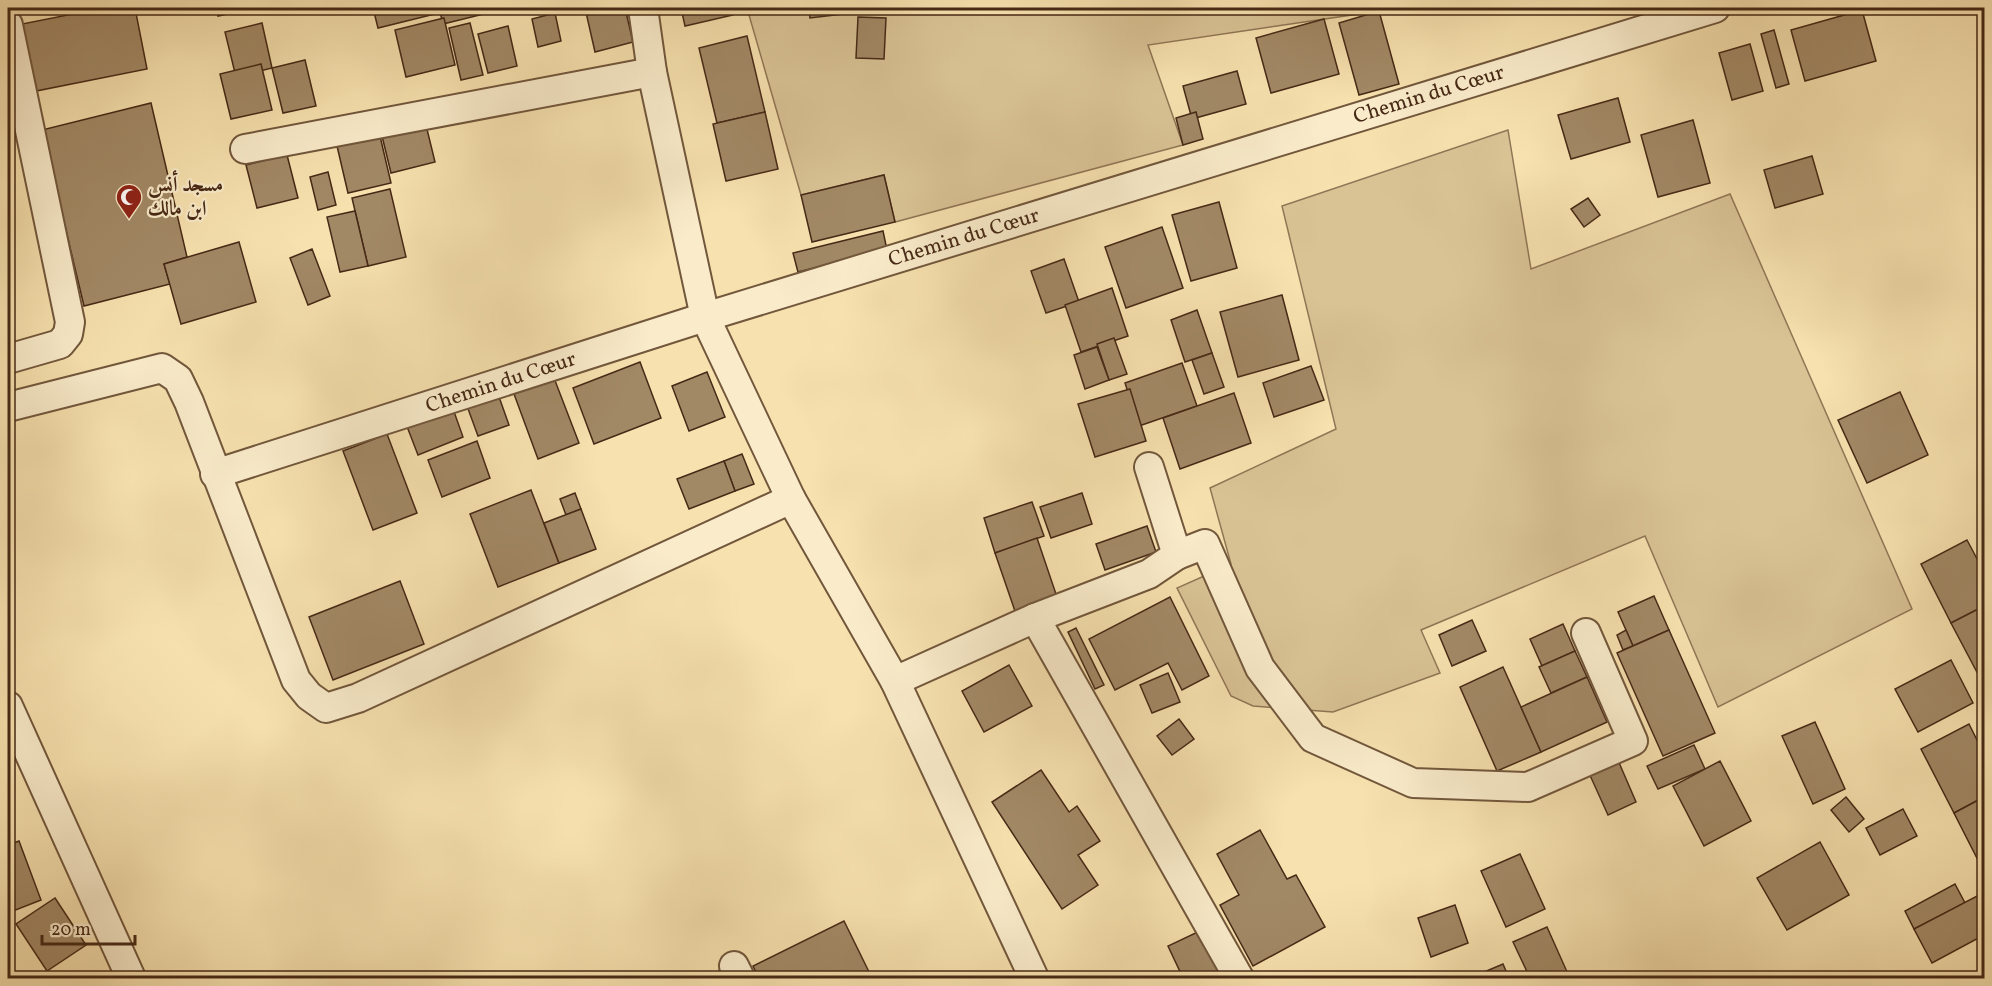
<svg xmlns="http://www.w3.org/2000/svg" width="1992" height="986" viewBox="0 0 1992 986" font-family="Vollkorn,Amiri,serif">
	<style>
		.green { fill: #d9c395; stroke: #907656; stroke-width: 1.5 }
		.building { fill: #a28966; stroke: #462916; stroke-width: 1.5 }
		.lines { fill: none; stroke-linecap: round; stroke-linejoin: round }
		.street-casing { stroke: #72573c; stroke-width: 32 }
		.street { stroke: #faeccb; stroke-width: 28 }
		.labels { text-anchor: middle; dominant-baseline: central; stroke-width: 4.5; stroke-linejoin: round; paint-order: stroke }
		.street-label { font-size: 21px; fill: #462916; stroke: #faeccb }
		.poi-label { font-size: 21px; font-weight: bold; fill: #462916; stroke: #faeccb; text-anchor: start }
	</style>
	<rect width="100%" height="100%" fill="#f7e2af"/>
	<filter id="stains"><feTurbulence type="fractalNoise" baseFrequency=".00333" numOctaves="4"/><feColorMatrix values="0 0 0 0 .2 0 0 0 0 .09 0 0 0 0 .02 0 0 0 .5 -.17"/></filter>
	<radialGradient id="worn" r=".72"><stop offset=".6" stop-color="#630" stop-opacity="0"/><stop offset="1" stop-color="#630" stop-opacity=".3"/></radialGradient>
	<g class="green">
		<polygon points="747,8 1379,8 1379,11 1148,45 1183,145 895,222 884,175 801,195"/>
		<polygon points="1508,130 1531,269 1730,194 1912,609 1718,707 1645,536 1421,630 1440,673 1333,712 1253,706 1231,696 1177,588 1231,564 1210,488 1336,429 1282,206"/>
	</g>
	<g class="building">
		<polygon points="103,8 135,8 147,69 31,92 17,25"/>
		<polygon points="216,8 254,8 218,16"/>
		<polygon points="373,8 433,8 435,14 378,28"/>
		<polygon points="439,8 496,8 496,11 443,24"/>
		<polygon points="585,8 625,8 633,42 595,52"/>
		<polygon points="681,8 731,8 733,15 685,26"/>
		<polygon points="809,8 850,8 851,13 810,18"/>
		<polygon points="1862,10 1876,61 1805,81 1791,30"/>
		<polygon points="1379,11 1399,84 1359,95 1339,23"/>
		<polygon points="555,13 561,41 538,47 532,19"/>
		<polygon points="858,17 886,18 884,59 856,58"/>
		<polygon points="444,18 455,65 406,77 395,30"/>
		<polygon points="1324,19 1339,74 1271,93 1256,38"/>
		<polygon points="262,23 272,68 236,77 225,32"/>
		<polygon points="470,23 483,75 461,80 449,28"/>
		<polygon points="508,26 517,66 488,73 478,34"/>
		<polygon points="1774,30 1789,84 1776,88 1761,34"/>
		<polygon points="747,36 765,112 717,123 699,48"/>
		<polygon points="1750,44 1763,91 1732,100 1719,53"/>
		<polygon points="305,60 316,106 283,113 272,68"/>
		<polygon points="261,64 272,110 231,119 220,74"/>
		<polygon points="1237,71 1246,104 1192,119 1183,86"/>
		<polygon points="1618,98 1630,142 1571,159 1558,115"/>
		<polygon points="151,103 187,257 164,264 170,284 84,306 42,130"/>
		<polygon points="765,112 778,169 726,181 713,124"/>
		<polygon points="1196,112 1203,139 1183,145 1176,118"/>
		<polygon points="1693,120 1710,183 1658,197 1641,135"/>
		<polygon points="425,121 435,162 391,173 381,132"/>
		<polygon points="380,136 391,183 348,193 337,146"/>
		<polygon points="287,155 298,198 257,208 246,165"/>
		<polygon points="1812,156 1823,194 1775,208 1764,170"/>
		<polygon points="328,172 336,205 318,210 310,177"/>
		<polygon points="884,175 895,222 812,242 801,195"/>
		<polygon points="390,189 406,257 368,266 352,198"/>
		<polygon points="1588,198 1600,215 1584,227 1571,209"/>
		<polygon points="1219,202 1237,268 1191,281 1172,215"/>
		<polygon points="355,211 368,266 340,272 327,217"/>
		<polygon points="1162,227 1183,288 1126,308 1105,247"/>
		<polygon points="883,231 887,250 798,272 793,253"/>
		<polygon points="239,242 256,302 181,324 164,264"/>
		<polygon points="312,249 330,296 308,305 290,258"/>
		<polygon points="1064,259 1079,302 1046,313 1031,271"/>
		<polygon points="1112,288 1128,336 1081,352 1065,305"/>
		<polygon points="1282,295 1299,360 1238,377 1220,312"/>
		<polygon points="1197,310 1212,353 1185,362 1171,320"/>
		<polygon points="1114,338 1127,374 1109,380 1097,344"/>
		<polygon points="1097,347 1109,380 1085,389 1074,355"/>
		<polygon points="1212,353 1224,387 1204,394 1192,360"/>
		<polygon points="640,362 661,418 594,444 573,388"/>
		<polygon points="1182,363 1197,406 1139,426 1125,383"/>
		<polygon points="1311,366 1324,400 1274,417 1263,383"/>
		<polygon points="707,372 725,417 689,431 672,386"/>
		<polygon points="554,378 579,443 538,459 514,394"/>
		<polygon points="1130,389 1146,441 1095,457 1078,404"/>
		<polygon points="1900,392 1928,455 1867,483 1838,420"/>
		<polygon points="1234,393 1251,443 1180,469 1163,418"/>
		<polygon points="498,394 509,425 478,436 467,406"/>
		<polygon points="452,406 463,437 418,455 406,424"/>
		<polygon points="387,434 417,513 373,530 343,451"/>
		<polygon points="477,441 490,478 442,497 428,460"/>
		<polygon points="742,454 754,484 735,491 724,461"/>
		<polygon points="724,461 735,491 689,509 677,479"/>
		<polygon points="531,490 559,563 498,587 470,514"/>
		<polygon points="575,493 581,509 566,515 560,499"/>
		<polygon points="1082,493 1092,524 1051,538 1040,507"/>
		<polygon points="1032,502 1044,536 995,553 984,518"/>
		<polygon points="581,509 596,549 559,563 544,523"/>
		<polygon points="1147,526 1156,552 1105,570 1096,544"/>
		<polygon points="1037,538 1058,600 1016,614 995,553"/>
		<polygon points="1967,540 1984,572 1984,606 1951,623 1921,564"/>
		<polygon points="400,581 424,644 333,680 309,617"/>
		<polygon points="1654,596 1669,630 1633,646 1618,612"/>
		<polygon points="1170,597 1209,676 1182,690 1168,663 1115,690 1089,639"/>
		<polygon points="1984,606 1984,673 1979,676 1951,623"/>
		<polygon points="1472,620 1486,651 1452,666 1439,635"/>
		<polygon points="1563,624 1575,651 1542,666 1530,639"/>
		<polygon points="1076,628 1104,685 1095,689 1068,632"/>
		<polygon points="1626,630 1633,646 1623,650 1617,635"/>
		<polygon points="1669,630 1715,733 1663,756 1617,653"/>
		<polygon points="1575,651 1587,677 1551,693 1539,667"/>
		<polygon points="1951,660 1973,703 1918,732 1895,689"/>
		<polygon points="1009,665 1032,706 984,732 962,691"/>
		<polygon points="1503,667 1541,752 1497,771 1460,687"/>
		<polygon points="1168,673 1180,702 1152,713 1140,685"/>
		<polygon points="1587,677 1607,722 1541,752 1521,707"/>
		<polygon points="1179,719 1194,739 1172,755 1157,736"/>
		<polygon points="1815,722 1845,789 1813,804 1782,736"/>
		<polygon points="1969,724 1984,754 1984,797 1954,813 1921,749"/>
		<polygon points="1694,745 1705,769 1658,789 1647,766"/>
		<polygon points="1617,758 1636,802 1608,815 1588,771"/>
		<polygon points="1720,761 1751,821 1704,846 1673,786"/>
		<polygon points="1041,770 1069,812 1077,806 1100,841 1078,855 1098,885 1062,909 992,802"/>
		<polygon points="1846,797 1864,819 1849,832 1831,810"/>
		<polygon points="1984,797 1984,872 1954,813"/>
		<polygon points="1903,809 1917,836 1880,855 1866,828"/>
		<polygon points="1260,830 1287,879 1296,875 1325,927 1253,966 1220,905 1239,895 1217,854"/>
		<polygon points="19,841 41,900 8,913 8,845"/>
		<polygon points="1820,842 1849,895 1787,930 1757,878"/>
		<polygon points="1520,854 1545,909 1506,927 1481,871"/>
		<polygon points="1955,884 1965,903 1914,929 1905,911"/>
		<polygon points="1979,895 1984,906 1984,935 1932,963 1914,929"/>
		<polygon points="55,898 86,945 47,971 16,924"/>
		<polygon points="1455,905 1468,943 1431,957 1418,918"/>
		<polygon points="844,921 872,978 759,978 753,966"/>
		<polygon points="1547,927 1568,974 1559,978 1530,978 1513,942"/>
		<polygon points="1204,929 1227,978 1183,978 1168,946"/>
		<polygon points="1503,964 1509,978 1470,978"/>
	</g>
	<g class="lines">
		<g class="street-casing">
			<g id="street">
				<polyline points="643,8 652,72 705,317 791,499 895,681 1034,978"/>
				<polyline points="8,25 70,322 68,334 60,344 8,359"/>
				<polyline points="245,149 652,72"/>
				<polyline points="8,407 162,368 178,379 189,402 296,680 309,696 326,708 358,698 791,499"/>
				<polyline points="215,474 705,317 1715,8"/>
				<polyline points="1177,555 1205,544 1260,668 1313,738 1413,783 1528,787 1633,741 1586,633"/>
				<polyline points="1035,618 1239,978"/>
				<polyline points="895,681 1035,618 1149,574 1177,555 1149,467"/>
				<polyline points="8,706 131,978"/>
				<polyline points="734,966 740,978"/>
			</g>
		</g>
		<use href="#street" class="street"/>
	</g>
	<defs>
		<g id="mosque-pin" transform="scale(1.35)"><path d="M0 17L-7.5 6A9.5 9.5 0 1 1 7.5 6Z" fill="#8f2418" stroke="#faeccb"/><path d="M3.5-4.9A6 6 0 1 0 3.5 4.9A5 5 0 1 1 3.5-4.9Z" fill="#fff"/></g>
	</defs>
	<g fill-rule="evenodd">
		<use href="#mosque-pin" x="129" y="197"/>
	</g>
	<g class="labels">
		<g class="street-label">
			<text transform="translate(1429 95) rotate(-17)">Chemin du Cœur</text>
			<text transform="translate(964 238) rotate(-17)">Chemin du Cœur</text>
			<text transform="translate(501 383) rotate(-18)">Chemin du Cœur</text>
		</g>
		<g class="poi-label">
			<text x="148" y="185">مسجد أنس<tspan x="148" dy="24">ابن مالك</tspan></text>
		</g>
	</g>
	<rect width="1992" height="986" fill="none" stroke="#f7e2af" stroke-width="30"/>
	<rect x="9" y="9" width="1974" height="968" fill="none" stroke="#462916" stroke-width="3"/>
	<rect x="15" y="15" width="1962" height="956" fill="none" stroke="#462916" stroke-width="1.5"/>
	<path d="M42 935v9h93v-9" fill="none" stroke="#462916" stroke-width="3"/>
	<text x="51" y="935" font-size="18" fill="#462916" stroke="#faeccb" stroke-width="4.5" paint-order="stroke">20 m</text>
	<rect width="100%" height="100%" filter="url(#stains)"/>
	<rect width="100%" height="100%" fill="url(#worn)"/>
</svg>
